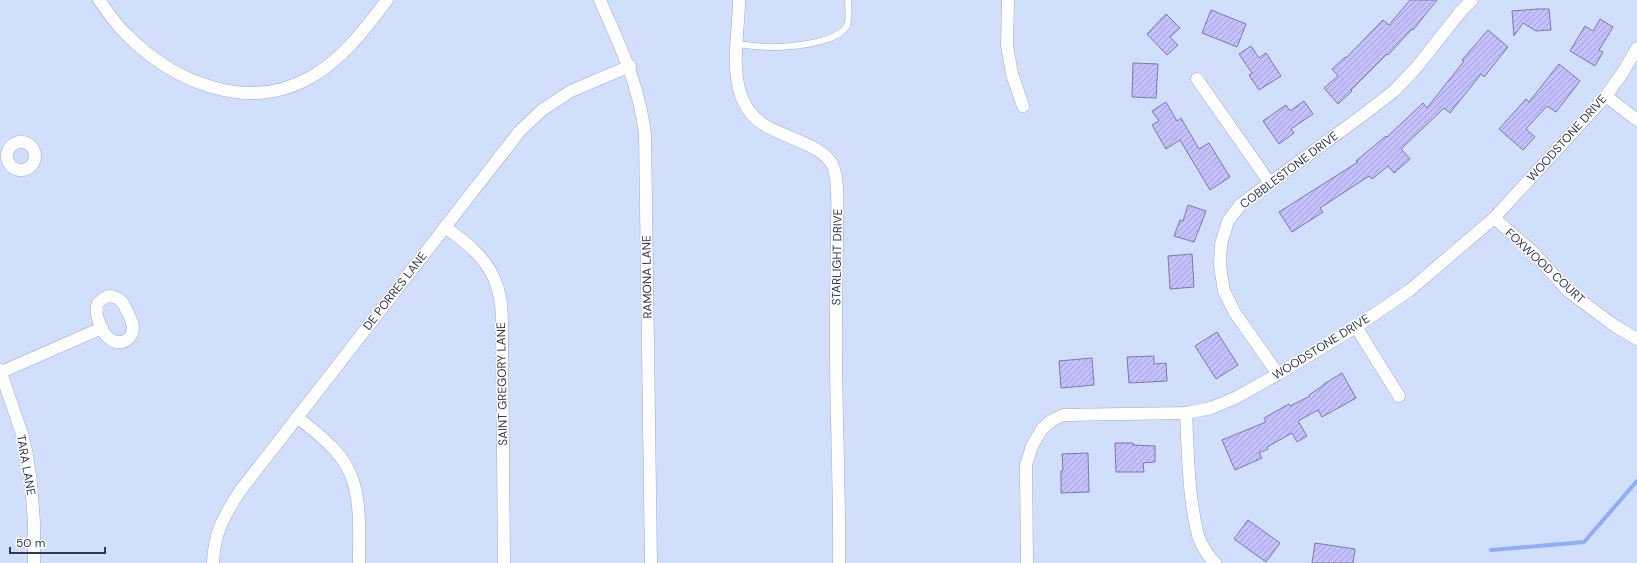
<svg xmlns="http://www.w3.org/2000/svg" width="1637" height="563" viewBox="0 0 1637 563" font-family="'DM Sans',sans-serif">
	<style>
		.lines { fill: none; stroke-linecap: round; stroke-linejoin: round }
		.stream { stroke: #8faef9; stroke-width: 4 }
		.building { fill: url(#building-hatch); stroke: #7b79a6 }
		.lane-casing { stroke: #98abd8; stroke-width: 7 }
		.street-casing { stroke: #98abd8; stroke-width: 13 }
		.lane { stroke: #fff; stroke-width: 6 }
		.street { stroke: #fff; stroke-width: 12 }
		.labels { text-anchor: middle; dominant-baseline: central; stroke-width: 3; stroke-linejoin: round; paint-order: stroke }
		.street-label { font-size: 12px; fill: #323a4d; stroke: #fff }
	</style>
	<defs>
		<pattern id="building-hatch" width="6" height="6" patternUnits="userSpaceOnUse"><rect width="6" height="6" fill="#c5c1ff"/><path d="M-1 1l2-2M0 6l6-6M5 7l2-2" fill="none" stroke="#a19ed1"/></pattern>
	</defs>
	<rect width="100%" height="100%" fill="#d2dffb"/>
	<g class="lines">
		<polyline class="stream" points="1491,550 1584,542 1637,481"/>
	</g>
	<g class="building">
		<polygon points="1410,0 1437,0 1413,30 1412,29 1388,55 1387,54 1351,90 1352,91 1338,104 1324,88 1338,76 1332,69 1345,57 1346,58 1383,20 1389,25"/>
		<polygon points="1537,9 1549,9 1551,30 1536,31 1523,23 1514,36 1512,11"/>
		<polygon points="1211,10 1246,24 1237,47 1202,33"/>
		<polygon points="1166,14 1180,28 1170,37 1178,45 1167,55 1147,34"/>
		<polygon points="1600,19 1613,27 1599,50 1603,52 1595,66 1570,51 1585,26 1593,31"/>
		<polygon points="1488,30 1508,47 1484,77 1481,74 1450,113 1444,108 1401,149 1410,159 1394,173 1388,166 1372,179 1369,176 1320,208 1323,212 1292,232 1279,212 1358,162 1356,161 1386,136 1387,137 1423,103 1427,108 1464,61 1462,60"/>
		<polygon points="1251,46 1259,58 1266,53 1281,76 1259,90 1249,75 1252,73 1239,54"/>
		<polygon points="1133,63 1158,64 1156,98 1132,97"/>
		<polygon points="1559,64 1580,81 1556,112 1547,106 1526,129 1535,137 1523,150 1499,129 1526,99 1529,102"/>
		<polygon points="1304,101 1313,114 1291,129 1294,133 1279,144 1263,121 1286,105 1290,111"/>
		<polygon points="1166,102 1177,121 1181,118 1199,149 1209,143 1230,177 1210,190 1180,140 1166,149 1152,125 1159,121 1152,111"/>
		<polygon points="1188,205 1206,211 1194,242 1174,236 1180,220 1183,221"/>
		<polygon points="1192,254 1194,287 1170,289 1168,256"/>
		<polygon points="1217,332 1238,365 1216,379 1195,346"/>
		<polygon points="1154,356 1154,364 1166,363 1167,381 1129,383 1127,357"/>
		<polygon points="1092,358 1094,385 1061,388 1059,361"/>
		<polygon points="1342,373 1356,398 1322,417 1318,410 1298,421 1307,436 1297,442 1292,433 1267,447 1268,449 1259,453 1262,458 1235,470 1222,440 1266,422 1264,418 1289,404 1290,406 1310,396 1309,395 1324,385 1324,384"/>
		<polygon points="1115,443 1133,443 1133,445 1155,446 1155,462 1143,463 1144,472 1116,472"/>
		<polygon points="1088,453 1089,492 1061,493 1061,471 1063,471 1062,454"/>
		<polygon points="1248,520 1280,543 1266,562 1234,539"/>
		<polygon points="1315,543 1355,549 1353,563 1312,563"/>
	</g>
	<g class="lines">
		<g class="lane-casing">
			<path id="lane" d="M736,44C750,45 765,48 779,47C796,46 840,42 847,25C850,17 848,8 848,0"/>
		</g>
		<g class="street-casing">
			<g id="street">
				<path d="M99,0C108,12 116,25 127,35C175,83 248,113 311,77C343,59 365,29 387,0"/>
				<path d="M600,0C620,46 639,84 645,134L651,563"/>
				<path d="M739,0C739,32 730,67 742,98C746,108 753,118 763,124C781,137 827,145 834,169C839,185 837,210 837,227C837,258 836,289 836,320C835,401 840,482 839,563"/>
				<polyline points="1008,0 1007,45 1012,74 1023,106"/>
				<polyline points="1197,79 1270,183"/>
				<polyline points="1606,96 1637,120"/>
				<circle cx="21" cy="156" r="14"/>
				<polyline points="1494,218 1533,252 1568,291 1615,326 1637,339"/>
				<path d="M445,227C466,242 489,260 497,286C502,301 502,316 502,332L504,563"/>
				<path d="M108,296C123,296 126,309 131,320C138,334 124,349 110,339C102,334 93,312 98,303C101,300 104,298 108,296Z"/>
				<polyline points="1356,327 1399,396"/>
				<polyline points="0,370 22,434 27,455 31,483 34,522 34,563"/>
				<polyline points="1,372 102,328"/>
				<polyline points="1278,374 1235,313 1224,291 1220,266 1221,244 1228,221 1241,204 1363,115 1394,91 1416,68 1461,11 1472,0"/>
				<path d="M1186,413C1188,452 1188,493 1197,531C1199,542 1207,555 1215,563"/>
				<path d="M297,417C318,434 345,453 353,481C361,506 359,536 359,563"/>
				<path d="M213,563C214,533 224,516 240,491L519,132L542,110L571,91L630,66"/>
				<polyline points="1027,563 1026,465 1032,446 1042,429 1051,421 1063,415 1186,413 1211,408 1235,398 1278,374 1356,327 1410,290 1494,218 1606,96 1623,72 1637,48"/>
			</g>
		</g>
		<use href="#lane" class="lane"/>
		<use href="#street" class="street"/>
	</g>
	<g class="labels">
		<g class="street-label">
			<text transform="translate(1567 138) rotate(-48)">WOODSTONE DRIVE</text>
			<text transform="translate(1289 170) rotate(-37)">COBBLESTONE DRIVE</text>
			<text transform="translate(837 257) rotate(-89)">STARLIGHT DRIVE</text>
			<text transform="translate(1545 266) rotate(43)">FOXWOOD COURT</text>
			<text transform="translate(647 277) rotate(-91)">RAMONA LANE</text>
			<text transform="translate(395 291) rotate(-52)">DE PORRES LANE</text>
			<text transform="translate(1321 347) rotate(-32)">WOODSTONE DRIVE</text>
			<text transform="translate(502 384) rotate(-91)">SAINT GREGORY LANE</text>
			<text transform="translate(26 465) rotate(80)">TARA LANE</text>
		</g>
	</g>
	<path d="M10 547v6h95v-6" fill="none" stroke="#323a4d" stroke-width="2"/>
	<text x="16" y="547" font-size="12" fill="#323a4d" stroke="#ffffff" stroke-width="3" paint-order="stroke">50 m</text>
</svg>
